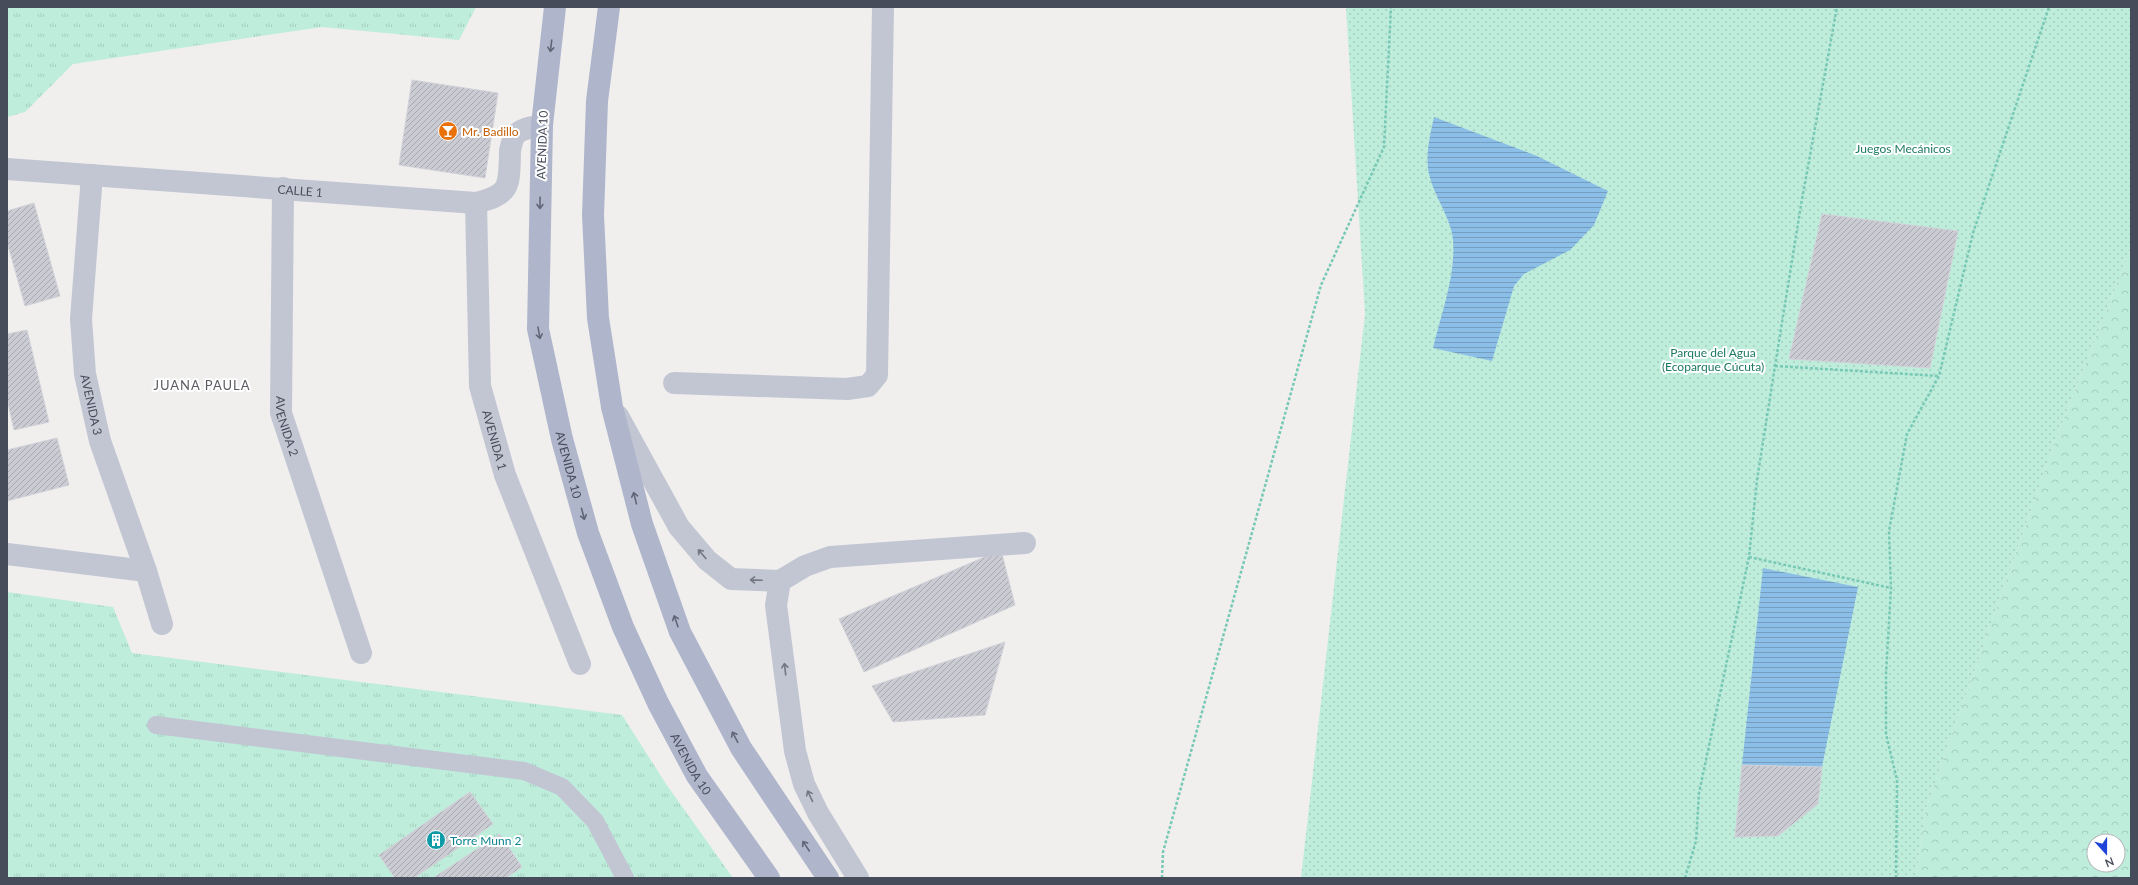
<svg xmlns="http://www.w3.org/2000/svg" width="2138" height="885" viewBox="0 0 2138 885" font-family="Lato,sans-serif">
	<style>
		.grass { fill: url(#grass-tufts) }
		.forest { fill: url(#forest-crowns); fill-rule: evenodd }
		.park { fill: url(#park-dots) }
		.water { fill: url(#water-rules) }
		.building { fill: url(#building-hatch); stroke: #d2d2d9 }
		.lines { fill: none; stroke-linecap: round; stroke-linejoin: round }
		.path { stroke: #77c9b5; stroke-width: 2.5; stroke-dasharray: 3 2; stroke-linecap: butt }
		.service { stroke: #c2c6d3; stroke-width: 18 }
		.minor { stroke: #c2c6d3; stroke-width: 22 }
		.primary { stroke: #afb6cc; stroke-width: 22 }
		.oneway { stroke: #616677 }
		.oneway2 { stroke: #727785 }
		.labels { text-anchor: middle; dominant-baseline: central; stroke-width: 4; stroke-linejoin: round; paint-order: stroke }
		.food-label { font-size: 12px; fill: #c56008; stroke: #fff; text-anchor: start }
		.street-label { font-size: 12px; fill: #474c5b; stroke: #fff }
		.park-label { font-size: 12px; fill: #1b7961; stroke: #fff }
		.culture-label { font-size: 12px; fill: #0d838f; stroke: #fff; text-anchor: start }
		.neighbourhood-label { font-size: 13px; letter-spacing: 1px; fill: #5b5c63; stroke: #fff }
	</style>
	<defs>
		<pattern id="grass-tufts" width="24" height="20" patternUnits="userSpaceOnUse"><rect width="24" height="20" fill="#beeddb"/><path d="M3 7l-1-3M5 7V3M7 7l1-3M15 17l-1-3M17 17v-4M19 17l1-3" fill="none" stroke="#a5cdbe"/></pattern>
		<pattern id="forest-crowns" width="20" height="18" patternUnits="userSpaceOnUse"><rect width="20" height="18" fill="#beeddb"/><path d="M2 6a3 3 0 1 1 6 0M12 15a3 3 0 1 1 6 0" fill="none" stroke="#a5cdbe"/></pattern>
		<pattern id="park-dots" width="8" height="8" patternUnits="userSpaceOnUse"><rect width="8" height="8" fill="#beeddb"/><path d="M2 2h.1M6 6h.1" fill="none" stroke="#a5cdbe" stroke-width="1.8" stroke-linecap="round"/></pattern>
		<pattern id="water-rules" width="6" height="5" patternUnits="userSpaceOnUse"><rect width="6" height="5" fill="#8cbfe8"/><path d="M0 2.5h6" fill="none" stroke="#749dbf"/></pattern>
		<pattern id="building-hatch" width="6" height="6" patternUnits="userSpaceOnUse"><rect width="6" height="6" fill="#cbccd3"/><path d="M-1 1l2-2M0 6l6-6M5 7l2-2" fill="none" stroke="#a7a8ae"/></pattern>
	</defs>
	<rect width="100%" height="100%" fill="#f0efee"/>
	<g class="grass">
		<polygon points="7,7 476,7 459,40 322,27 73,64 25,112 7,117"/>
		<polygon points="7,592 113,607 132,653 622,715 666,784 733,878 7,878"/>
	</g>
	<path class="forest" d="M2131,248V878H1916L1925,811L2058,433ZM2094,841H2118V865H2094Z"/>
	<polygon class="park" points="1346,7 2131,7 2131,248 2058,433 1925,811 1916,878 1301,878 1365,314"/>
	<g class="water">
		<path d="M1434,117L1537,156L1608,191L1594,225L1570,250L1524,274L1514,286L1492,361L1433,348C1441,314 1456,276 1453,240C1451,217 1434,197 1429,174C1425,156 1430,135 1434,117Z"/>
		<polygon points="1763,568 1858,587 1822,767 1742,765"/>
	</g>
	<g class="building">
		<polygon points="412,80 498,93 485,178 399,165"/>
		<polygon points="34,203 60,296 25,306 7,242 7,211"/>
		<polygon points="1822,214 1958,231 1930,368 1789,359"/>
		<polygon points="27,330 49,422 14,430 7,399 7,334"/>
		<polygon points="57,438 69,485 7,501 7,450"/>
		<polygon points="1001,550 1015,605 864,672 839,619"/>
		<polygon points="1005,642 985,715 893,722 872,686"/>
		<polygon points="1742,765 1822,767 1818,804 1778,836 1735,837"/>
		<polygon points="470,792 493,824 414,878 395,878 379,855"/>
		<polygon points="500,834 522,867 506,878 433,878"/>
	</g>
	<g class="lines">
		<g class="path">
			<polyline points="1775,366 1939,376"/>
			<polyline points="1749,557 1891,588"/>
			<polyline points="1162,878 1163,852 1321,285 1384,147 1391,7"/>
			<polyline points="1685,878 1696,841 1699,793 1749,557 1757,480 1775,366 1801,205 1837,7"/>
			<polyline points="1896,878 1897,780 1886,734 1886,674 1891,588 1889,531 1907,434 1939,376 1973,233 2049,7"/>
		</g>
		<polyline class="service" points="156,725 524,771 562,787 595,821 625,878"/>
		<g class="minor">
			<path id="s1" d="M7,169L476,203C512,194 509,185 510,151C511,146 512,139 516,134C523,128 533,127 542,125"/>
			<path id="s2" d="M92,175L81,319L85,374L100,441L146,571L162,624"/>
			<path id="s3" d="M283,188L281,413L361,653"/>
			<path id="s4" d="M476,203L480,386L505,475L580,664"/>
			<polyline points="674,383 847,389 868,386 877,375 883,7"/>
			<polyline points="618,416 679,527 707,560 731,579 780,581 805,566 830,557 1025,543"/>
			<polyline points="7,554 146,571"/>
			<polyline points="780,581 776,605 795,751 804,784 818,813 858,878"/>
		</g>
		<g class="primary">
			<path id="s5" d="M555,7L542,125L538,329L562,439L588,533L623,627L658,703L697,776L769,878"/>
			<polyline points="609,7 597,101 593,215 598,318 612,407 642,524 680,632 741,748 828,878"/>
		</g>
	</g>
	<defs><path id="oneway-shaft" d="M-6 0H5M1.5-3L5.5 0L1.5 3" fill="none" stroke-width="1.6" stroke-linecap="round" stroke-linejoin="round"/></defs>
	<g class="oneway">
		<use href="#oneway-shaft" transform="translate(551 46) rotate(97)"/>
		<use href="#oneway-shaft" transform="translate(540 203) rotate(91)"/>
		<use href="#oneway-shaft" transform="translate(539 333) rotate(80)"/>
		<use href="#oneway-shaft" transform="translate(635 498) rotate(-104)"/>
		<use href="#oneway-shaft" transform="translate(583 514) rotate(75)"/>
		<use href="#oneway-shaft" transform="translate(676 621) rotate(-109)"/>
		<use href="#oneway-shaft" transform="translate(735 737) rotate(-118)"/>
		<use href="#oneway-shaft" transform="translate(806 846) rotate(-124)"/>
	</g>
	<g class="oneway2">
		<use href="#oneway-shaft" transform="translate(702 554) rotate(-130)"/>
		<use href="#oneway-shaft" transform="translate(756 580) rotate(-178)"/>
		<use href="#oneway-shaft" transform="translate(785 669) rotate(-97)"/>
		<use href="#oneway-shaft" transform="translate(810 796) rotate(-115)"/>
	</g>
	<defs>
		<g id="bar-disc" transform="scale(1)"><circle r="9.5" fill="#e8710a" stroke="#fff"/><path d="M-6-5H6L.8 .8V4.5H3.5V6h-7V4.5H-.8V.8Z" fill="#fff"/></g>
		<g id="building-disc" transform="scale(1)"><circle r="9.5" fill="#0f9aa8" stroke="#fff"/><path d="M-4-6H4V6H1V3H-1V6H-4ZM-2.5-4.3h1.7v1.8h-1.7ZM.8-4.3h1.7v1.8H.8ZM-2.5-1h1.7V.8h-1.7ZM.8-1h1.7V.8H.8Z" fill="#fff"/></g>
	</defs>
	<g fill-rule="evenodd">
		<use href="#bar-disc" x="448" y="131"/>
		<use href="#building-disc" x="436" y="840"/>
	</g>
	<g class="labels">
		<g class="food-label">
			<text x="462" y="131">Mr. Badillo</text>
		</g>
		<g class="street-label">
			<text transform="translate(542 145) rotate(-88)">AVENIDA 10</text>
			<text stroke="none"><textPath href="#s1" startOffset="294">CALLE 1</textPath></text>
			<text stroke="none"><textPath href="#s2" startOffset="231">AVENIDA 3</textPath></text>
			<text stroke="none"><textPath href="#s3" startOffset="239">AVENIDA 2</textPath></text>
			<text stroke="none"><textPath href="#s4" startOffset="239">AVENIDA 1</textPath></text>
			<text stroke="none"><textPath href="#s5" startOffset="462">AVENIDA 10</textPath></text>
			<text stroke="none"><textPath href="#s5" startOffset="786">AVENIDA 10</textPath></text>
		</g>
		<g class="park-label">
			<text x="1903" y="148">Juegos Mecánicos</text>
			<text x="1713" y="352">Parque del Agua<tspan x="1713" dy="14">(Ecoparque Cúcuta)</tspan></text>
		</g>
		<g class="culture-label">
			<text x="450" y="840">Torre Munn 2</text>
		</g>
		<g class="neighbourhood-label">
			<text x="202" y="385">JUANA PAULA</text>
		</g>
	</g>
	<rect width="2138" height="885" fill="none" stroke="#474c5b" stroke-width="16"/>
	<g transform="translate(2106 853) rotate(159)"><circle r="19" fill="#ffffff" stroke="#b5b7bd"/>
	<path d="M0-3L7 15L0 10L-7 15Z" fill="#2044d8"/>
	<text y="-6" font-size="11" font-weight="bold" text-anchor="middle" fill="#474c5b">N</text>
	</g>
</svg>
